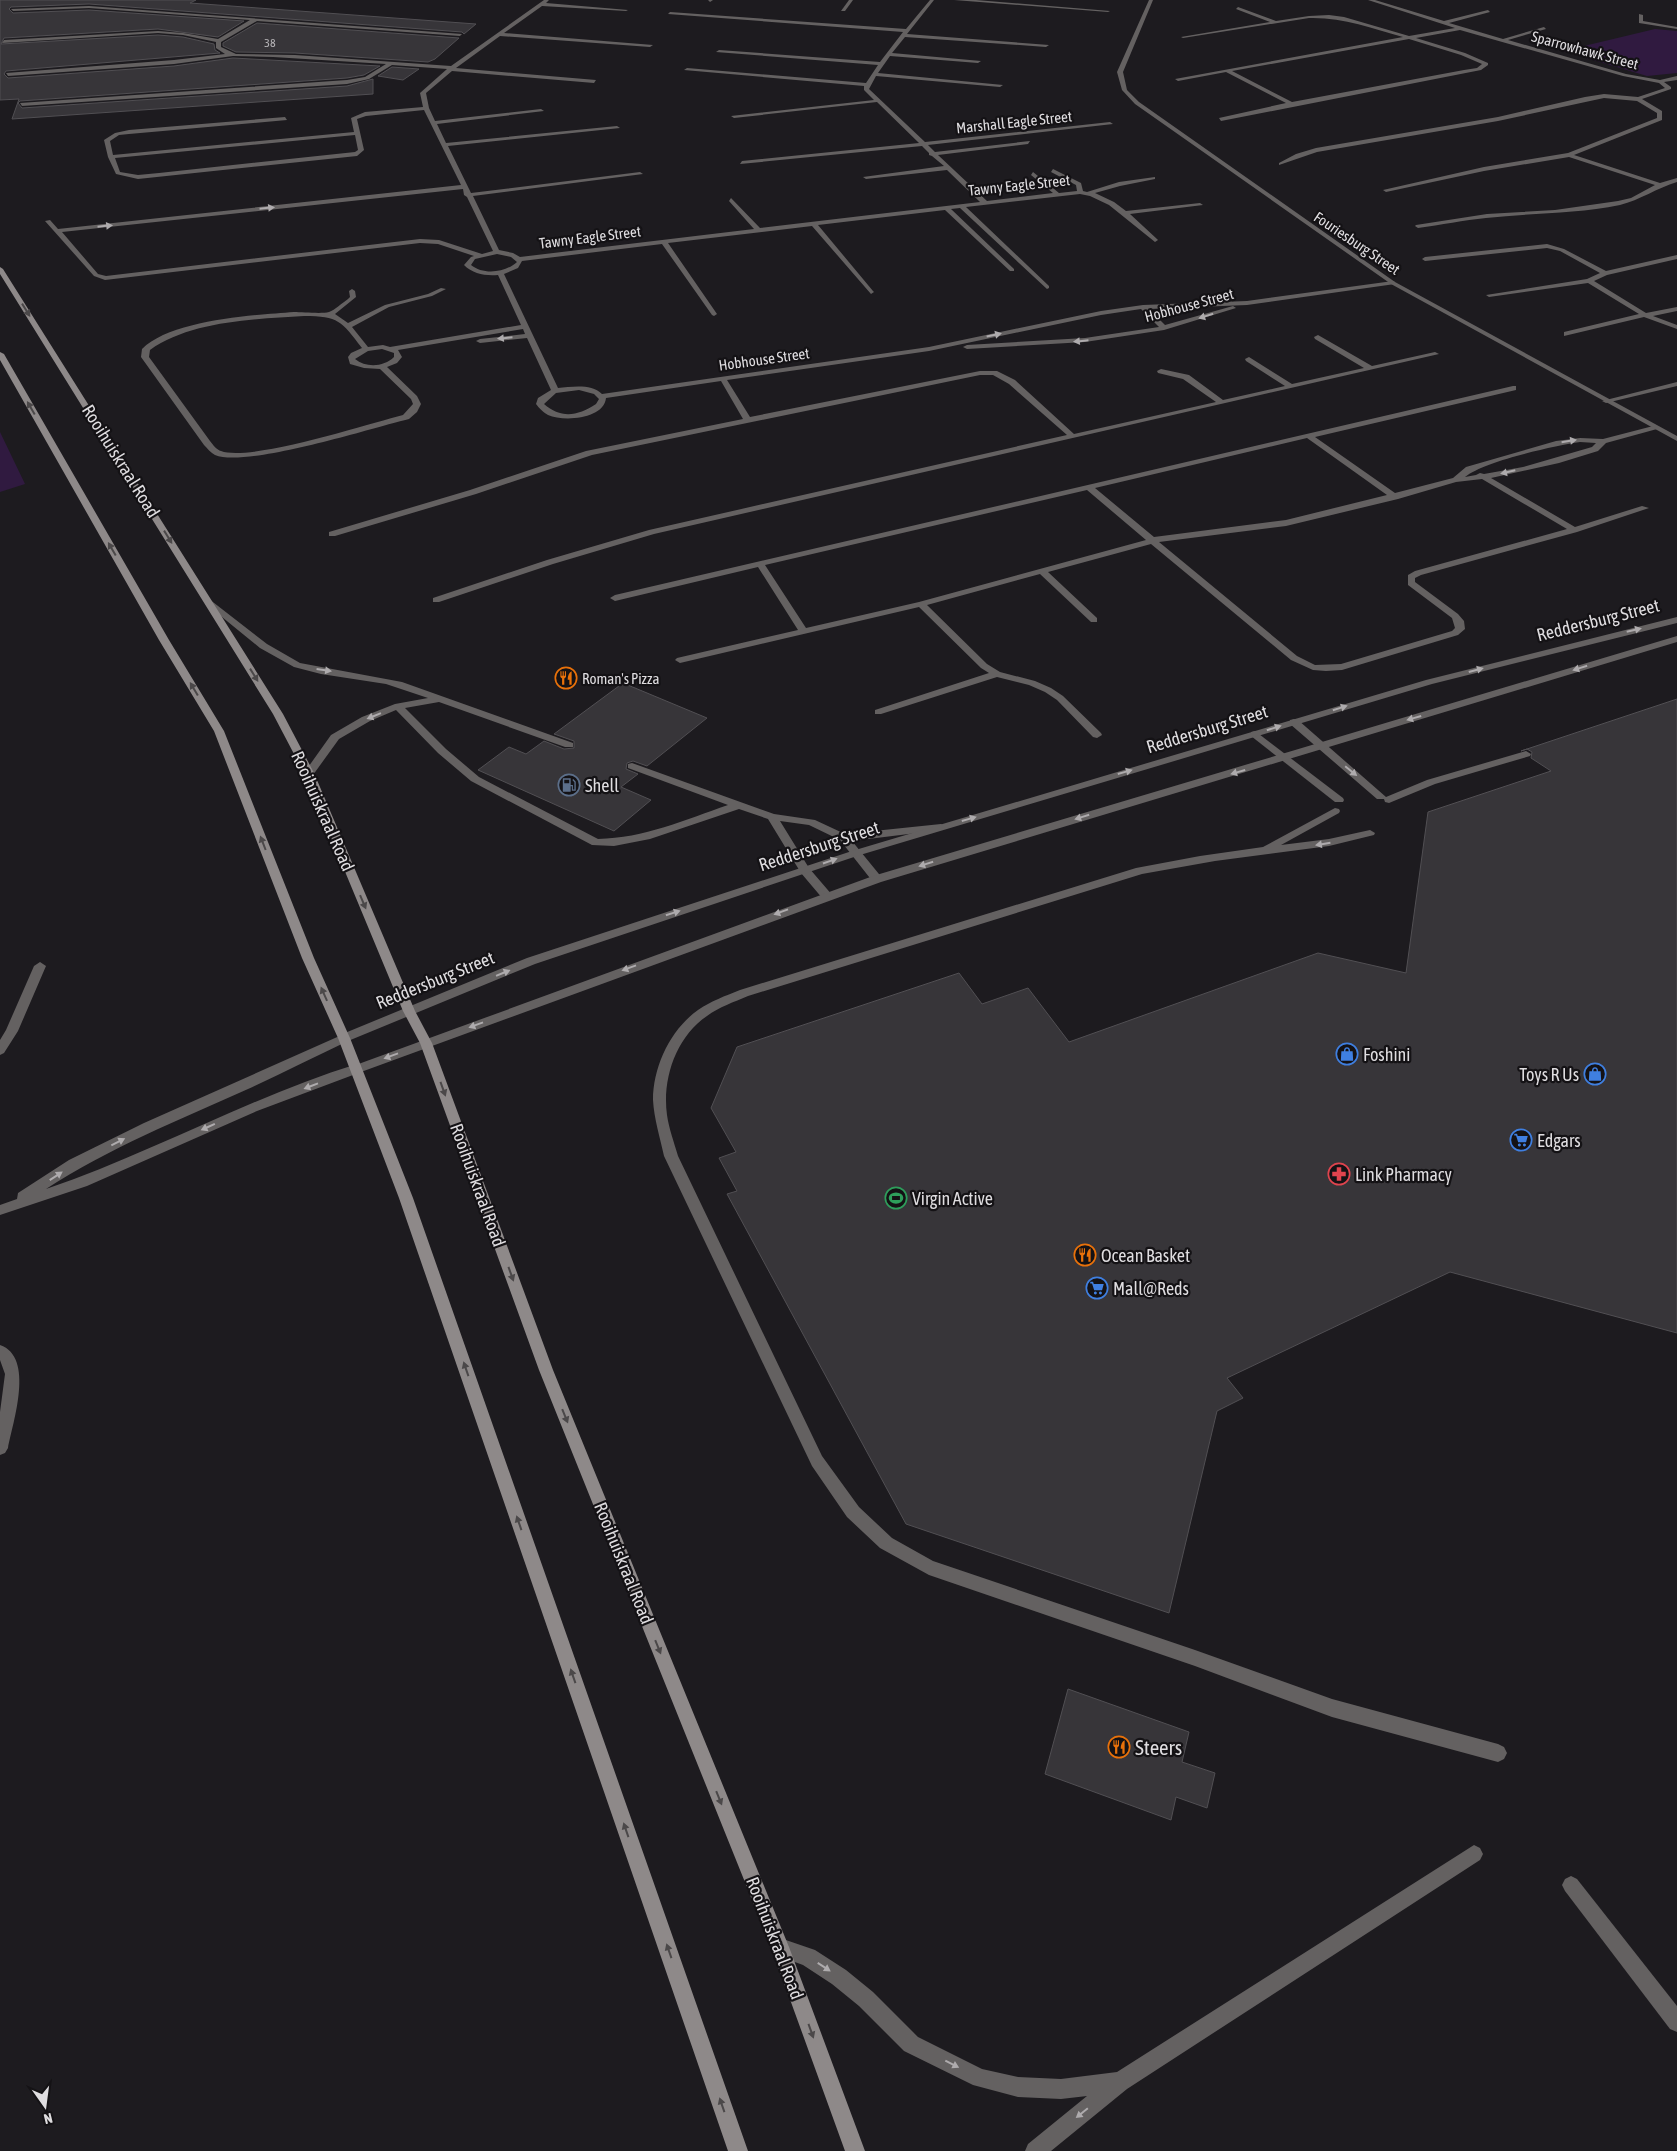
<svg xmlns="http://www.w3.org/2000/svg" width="1677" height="2151" viewBox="0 0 1677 2151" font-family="'Asap Condensed',sans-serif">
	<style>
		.green { fill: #301a40 }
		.building { fill: #373539; stroke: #514f53 }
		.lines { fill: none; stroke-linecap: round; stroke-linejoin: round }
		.service { fill: #646161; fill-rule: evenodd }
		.minor { fill: #646161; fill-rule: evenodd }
		.tertiary { fill: #646161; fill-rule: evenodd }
		.secondary { fill: #8e8989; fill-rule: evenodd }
		.oneway { fill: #aeabad }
		.oneway2 { fill: #4b4849 }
		.labels { text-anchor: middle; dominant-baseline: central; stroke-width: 4.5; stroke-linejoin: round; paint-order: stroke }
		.far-number-label { font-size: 12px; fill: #b5b3b6 }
		.far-street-label { font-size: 15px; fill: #dfdde0; stroke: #141215 }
		.far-poi-label { font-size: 15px; fill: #dfdde0; stroke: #141215; text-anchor: start }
		.street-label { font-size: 18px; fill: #dfdde0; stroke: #141215 }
		.poi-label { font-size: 18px; fill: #dfdde0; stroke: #141215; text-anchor: start }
		.near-poi-label { font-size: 21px; fill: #dfdde0; stroke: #141215; text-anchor: start }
	</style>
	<rect width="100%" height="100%" fill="#1d1b1f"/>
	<g class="green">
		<polygon points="1655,29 1677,31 1677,73 1647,76 1563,51"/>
		<polygon points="0,432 25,484 0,492"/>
	</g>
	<g class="building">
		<polygon points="0,0 196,0 190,3 476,24 464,34 462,32 89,4 11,7 9,9 13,13 89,10 244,21 218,37 158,29 4,38 1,44 158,35 183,37 214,44 215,50 220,53 6,71 4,74 8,78 174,66 233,58 380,66 364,75 347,78 20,101 18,103 22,108 347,86 373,79 373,94 12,119 19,99 0,100"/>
		<polygon points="257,23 459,38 435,59 428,62 295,53 236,52 223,46 223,43"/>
		<polygon points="392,67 419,69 403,80 378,76"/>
		<polygon points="623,683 707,718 647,766 633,761 627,763 626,769 638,774 621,787 651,800 614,831 478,770 509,747 526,754 544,741 564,749 574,748 574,741 554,734"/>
		<polygon points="1677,699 1677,1333 1450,1272 1227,1378 1243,1398 1217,1411 1169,1613 906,1524 727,1194 737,1191 719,1158 736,1152 711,1108 737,1047 959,973 982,1004 1028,988 1069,1042 1318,953 1406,973 1428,812 1551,771 1531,758 1532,752 1527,749 1521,751"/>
		<polygon points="1068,1689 1189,1732 1182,1762 1215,1773 1207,1808 1176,1797 1171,1820 1045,1774"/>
	</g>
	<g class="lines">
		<g class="service">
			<path d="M209,599L267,644L300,663L402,682L573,743V747H565L439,702L405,708L446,749L479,777L598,839C644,838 685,820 728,805L628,768V764L632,763L774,814L815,820L845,834L941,824L946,827L941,830L852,841L883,879L877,883L873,882L840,840L809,825L780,821L809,868L833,896L827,900L823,899L801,873L768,819L739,809L650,839L614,846L592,845L471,781L438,753L396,710L370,721L339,739L313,775H305L304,773L331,735L362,717L395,704L428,698L386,684L321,674L294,667L260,648L206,604V600Z"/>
			<polygon points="1294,719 1298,720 1386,797 1427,780 1526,751 1531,754 1530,756 1435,784 1389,803 1385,802 1384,799 1377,799 1290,724 1290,720"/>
			<polygon points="1255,731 1343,798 1344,800 1343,802 1335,802 1251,736 1251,732"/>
			<path d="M1335,808L1339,809L1340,811L1339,813L1281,845L1329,839L1370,830L1375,833L1374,835L1329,846L1215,861L1142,874L748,996C734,1002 719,1007 707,1016C676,1037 662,1079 667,1115C669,1129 674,1142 678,1156L822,1456L859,1507L892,1538L933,1561L1195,1650L1332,1699L1498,1744L1504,1747L1507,1753L1504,1759L1498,1762L1332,1717L1195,1666L929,1575L880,1548L847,1517L812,1466L664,1156C660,1137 654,1119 653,1100C653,1066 671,1029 698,1010C711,1001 725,996 740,990L1136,868L1200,856L1263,847Z"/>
			<polygon points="1474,1845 1480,1848 1483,1854 1480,1860 1127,2089 1051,2151 1025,2151 1028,2144 1087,2096 1061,2099 1018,2097 973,2085 904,2051 859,2006 832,1984 803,1965 773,1954 771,1947 773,1940 780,1938 815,1950 846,1970 873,1992 918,2037 982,2069 1018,2077 1061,2079 1117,2072"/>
			<polygon points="1571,1876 1577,1879 1677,2006 1677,2032 1670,2029 1565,1891 1562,1885 1565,1879"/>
		</g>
		<g class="minor">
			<path d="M544,0H549L546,3L628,10L626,11L542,6L504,33L653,45L650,47L500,36L456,68L596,80L594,83L452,71L426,93L429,108L435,121L541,109L544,111L437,124L446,143L617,126L620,128L448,146L471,193L640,172L643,174L473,196L499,250L513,253L520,257L754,229L729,201L731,198L760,228L980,202L947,170L866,179L863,177L944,166L932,156L929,155V153L922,146L740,164L742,161L919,143L877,102L734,118L731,116L874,100L864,90V86L684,70L687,68L866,83L878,65L716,52L719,50L880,62L903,32L668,14L670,12L906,29L930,0H934L907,34L1049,45L1046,47L905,37L892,53L981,61L978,63L890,56L878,73L1003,85L1000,87L876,76L869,89L925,142L1110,122L1113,124L928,145L935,152L1030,141L1028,144L938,155L987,201L1053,193L1031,175L1033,172L1059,193L1077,191L1076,185L1051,172L1053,169L1081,183L1083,191L1087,192L1119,182L1155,177V179L1120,186L1095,193L1114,202L1126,211L1200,203L1203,205L1130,214L1157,239L1158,240L1155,242L1109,205L1090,196L1080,194L966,207L1049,286V288L1047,289L960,208L951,209L1014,269V271H1010L945,210L818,225L873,291L874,292L871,294L812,226L668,243L717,314L714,316L712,315L662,244L522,261L518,268L504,274L558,388C571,387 591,383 602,394L929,347L1101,311L1143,305L1247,301L1393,281L1395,282V284L1247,305L1149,309L1165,325L1233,306L1236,308L1164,330L1085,342L967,349L963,347L967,345L1085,338L1159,327L1141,309L1101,315L929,351L727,380L750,417L980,371H997L1015,380L1074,434L1216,402L1183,379L1158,373L1157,371L1161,369L1189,375L1223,400L1285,386L1246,361L1245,359L1249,357L1292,384L1364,368L1315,339L1314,337L1318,335L1372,366L1435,352L1439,354L654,534L553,564L439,602H433V598L547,560L649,530L1067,435L1009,384L993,375H980L592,455L476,494L335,536H329V532L470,490L586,451L743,419L721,381L606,398C604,419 564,422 548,415C544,413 539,408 536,404L538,398L551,390L527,338L480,343L476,341L480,339L525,334L523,329L398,350L402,357L397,363L387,367L417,396L421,404L417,412L409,419C372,428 246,468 215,455C211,453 207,448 204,445L141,357L142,349C171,320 254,315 294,312C302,312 322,314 329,312C335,310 342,303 348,299L350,297L349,291L352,289L355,291L356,297L335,314L348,323L385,305L428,294L441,288L446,289L432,296L389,307L352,327L368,347L383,345L390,347L521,325L498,275C485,276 473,274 464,265L471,257L474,256L438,244L420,243L105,280L94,276L45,221L50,220L58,229L461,185L424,110L366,116L357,119L364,150L357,156L138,179L116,174L108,157L104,140L115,133L129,130L285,117L287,120L129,134L119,135L110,141L113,155L354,132L351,118L365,112L423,107L420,93L447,69L392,65L369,79L347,84L22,106L20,103L347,80L365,77L386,64L273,57L233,56L174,64L8,76L6,73L174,60L225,54L216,48V42L183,35L158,33L2,43L4,40L158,31L183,33L218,39L250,20L89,8L13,11L11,9L89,6L462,34L460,36L257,21L221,42V47L236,54L295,55L451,66ZM355,135L358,150L355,152L159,173L138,175L120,172L115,158ZM463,189L464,195L467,197L493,251L482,254L439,240L420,239L106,276L98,274L62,232ZM497,254L511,257L517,262C505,273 483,275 471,265L475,259ZM304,316C339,316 341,321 362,348L351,353L348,357L350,364L364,368L380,369L411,399L413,404L403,415C368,424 250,462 221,451C217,450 213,445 210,441L149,357L150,350C190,321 255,319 304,316ZM382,349L394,353V357C384,367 366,368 355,359L368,351ZM579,390L594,394L599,399L596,404C578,416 561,419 544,404L556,393Z"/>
			<polygon points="708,0 713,0 710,2"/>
			<polygon points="849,0 853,0 845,11 841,11"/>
			<polygon points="954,0 976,0 1110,11 1108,12"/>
			<path d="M1368,0H1375L1444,21L1488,10L1490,12L1449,23L1503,39L1544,27L1546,29L1508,40L1626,74L1660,80L1677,76V80L1664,82L1671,87V89L1642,99L1662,111V120L1574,155L1660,183L1677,178V182C1657,188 1640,200 1620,205C1576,214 1531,213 1486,218C1464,220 1441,225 1418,228L1415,226L1416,225L1487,214L1555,210L1618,201L1631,198L1655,185L1569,157L1484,171L1386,192L1383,190L1484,167L1568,153L1657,118V113L1637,101L1604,98L1498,121L1317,152L1279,165V163L1296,154L1316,148L1498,117L1585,97L1604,94L1638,97L1665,88L1659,83L1623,76L1460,30L1416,38L1465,53L1488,63V65L1481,70L1221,121L1219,118L1286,103L1226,72L1178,81L1175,79L1403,37C1371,28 1342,17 1309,18L1183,38L1181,37L1270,22L1236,9L1238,7L1276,21L1309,16L1329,15L1344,17L1409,36L1455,28ZM1409,39L1461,55L1482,64L1477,68L1464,70L1292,102L1232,71Z"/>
			<polygon points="1639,14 1643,15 1643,21 1677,27 1677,29 1639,23"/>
			<polygon points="1547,244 1564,249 1606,271 1677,255 1677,259 1607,275 1594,281 1646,313 1677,307 1677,311 1653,316 1677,325 1677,329 1644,317 1564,336 1564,332 1639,314 1588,283 1489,297 1486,295 1587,279 1600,273 1560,251 1547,248 1425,261 1422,259 1425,257"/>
			<polygon points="1677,382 1677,386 1606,403 1602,401"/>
			<path d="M1513,386H1516V390L1315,437L1395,493L1453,478L1466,467L1556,441L1580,438L1603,439L1657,425V429L1606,443L1598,451L1559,463L1491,478L1575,527L1642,506L1649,508L1577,532L1421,575L1415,578V582L1458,614L1464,621L1465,629L1458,635L1342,670L1326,671L1313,670L1291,660L1151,544L1048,572L1097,618V622H1091L1040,574L927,605L987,664L1000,672L1035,681L1051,688L1063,696L1101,733L1102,735L1097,738L1093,737L1057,700L1045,692L1029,685L997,677L881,714H875V710L989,673L981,668L919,607L680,663L675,660L677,658L798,630L758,567L615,601L610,598L615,595ZM1307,438L1387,495L1286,520L1154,537L1095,488ZM1580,442L1596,443L1592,447L1523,467L1484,474L1480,473L1476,475L1465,477C1484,461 1554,446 1580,442ZM1482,479L1567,529L1415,571L1408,575V585L1452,618L1455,628L1452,631L1341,664L1315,665L1297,656L1159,542L1286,526L1398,499L1456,482ZM1087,490L1146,540L919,602L806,628L765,565Z"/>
			<polygon points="40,962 46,966 18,1031 4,1053 0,1055 0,1040 6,1030 34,966"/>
			<path d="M344,1034L350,1038L348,1041C315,1057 282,1073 248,1089C179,1120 109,1148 46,1189C152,1153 250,1097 357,1064L361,1066L363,1069L361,1072L257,1111L87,1186L0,1215V1205L17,1199L18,1193L69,1160L144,1123Z"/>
			<path d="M0,1345C35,1357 13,1422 8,1448L5,1453L0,1455V1412L5,1374L0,1360Z"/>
		</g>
		<g class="tertiary">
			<polygon points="1149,0 1153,0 1123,72 1127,90 1139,102 1395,282 1677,436 1677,441 1391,284 1135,104 1122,90 1117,72"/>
			<polygon points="1677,617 1677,623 1432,684 860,855 535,964 348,1041 340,1041 338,1038 340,1035 527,958 852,851 1426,680"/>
			<polygon points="1677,636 1677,642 881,882 361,1072 353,1072 351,1069 353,1066 873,876"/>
		</g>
		<g class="secondary">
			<polygon points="0,267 3,269 283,714 314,773 415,1011 432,1043 553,1370 789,1947 865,2151 845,2151 771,1947 539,1370 420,1043 403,1011 304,773 273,714 0,274"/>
			<polygon points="0,352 4,354 169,640 224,731 314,958 350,1038 413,1198 748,2151 728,2151 399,1198 338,1038 302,958 214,731 159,640 0,360"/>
		</g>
	</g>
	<defs><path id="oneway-solid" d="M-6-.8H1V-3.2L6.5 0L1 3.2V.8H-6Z" transform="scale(1.25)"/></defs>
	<g class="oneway">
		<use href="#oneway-solid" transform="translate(267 208) rotate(-6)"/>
		<use href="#oneway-solid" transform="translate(105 226) rotate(-6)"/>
		<use href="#oneway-solid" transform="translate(1206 316) rotate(163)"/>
		<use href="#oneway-solid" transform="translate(994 335) rotate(-12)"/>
		<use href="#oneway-solid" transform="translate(505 338) rotate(174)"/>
		<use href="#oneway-solid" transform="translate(1081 341) rotate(174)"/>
		<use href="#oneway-solid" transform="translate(1569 441) rotate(-9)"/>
		<use href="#oneway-solid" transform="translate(1508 472) rotate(167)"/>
		<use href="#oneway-solid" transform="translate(1634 630) rotate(-13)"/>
		<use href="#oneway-solid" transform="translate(1580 668) rotate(163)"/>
		<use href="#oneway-solid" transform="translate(324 670) rotate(8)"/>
		<use href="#oneway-solid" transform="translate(1476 670) rotate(-15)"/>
		<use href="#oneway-solid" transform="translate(1340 708) rotate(-17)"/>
		<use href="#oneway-solid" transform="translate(374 716) rotate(158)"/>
		<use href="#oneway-solid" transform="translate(1414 718) rotate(164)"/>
		<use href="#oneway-solid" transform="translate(1274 728) rotate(-17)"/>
		<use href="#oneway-solid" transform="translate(1351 771) rotate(39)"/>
		<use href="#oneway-solid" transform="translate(1125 772) rotate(-16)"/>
		<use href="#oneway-solid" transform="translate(1238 772) rotate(164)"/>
		<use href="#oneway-solid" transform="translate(1082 817) rotate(163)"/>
		<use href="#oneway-solid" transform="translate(969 819) rotate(-16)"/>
		<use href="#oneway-solid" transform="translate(1323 844) rotate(171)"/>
		<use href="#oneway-solid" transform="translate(830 861) rotate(-19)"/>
		<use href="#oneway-solid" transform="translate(926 864) rotate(163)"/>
		<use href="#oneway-solid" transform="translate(781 912) rotate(160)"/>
		<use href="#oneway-solid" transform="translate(673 913) rotate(-18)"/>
		<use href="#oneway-solid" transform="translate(629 968) rotate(160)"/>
		<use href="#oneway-solid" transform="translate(503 973) rotate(-22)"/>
		<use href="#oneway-solid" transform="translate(476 1025) rotate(160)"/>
		<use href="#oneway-solid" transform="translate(391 1056) rotate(160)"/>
		<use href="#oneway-solid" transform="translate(311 1086) rotate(159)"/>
		<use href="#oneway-solid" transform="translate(208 1127) rotate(156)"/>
		<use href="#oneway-solid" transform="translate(118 1142) rotate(-27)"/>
		<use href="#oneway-solid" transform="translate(56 1176) rotate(-33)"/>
		<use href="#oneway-solid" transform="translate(824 1967) rotate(33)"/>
		<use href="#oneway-solid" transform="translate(952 2064) rotate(27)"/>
		<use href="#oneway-solid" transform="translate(1082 2113) rotate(141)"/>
	</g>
	<g class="oneway2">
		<use href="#oneway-solid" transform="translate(26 310) rotate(58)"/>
		<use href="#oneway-solid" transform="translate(31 408) rotate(-120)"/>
		<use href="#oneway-solid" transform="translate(168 537) rotate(58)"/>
		<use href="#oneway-solid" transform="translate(112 549) rotate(-120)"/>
		<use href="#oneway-solid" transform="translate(254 675) rotate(58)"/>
		<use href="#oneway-solid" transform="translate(194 689) rotate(-121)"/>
		<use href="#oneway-solid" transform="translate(263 843) rotate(-111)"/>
		<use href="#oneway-solid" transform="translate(363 902) rotate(67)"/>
		<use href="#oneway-solid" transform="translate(324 994) rotate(-114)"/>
		<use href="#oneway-solid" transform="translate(443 1089) rotate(70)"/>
		<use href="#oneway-solid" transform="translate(511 1274) rotate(70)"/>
		<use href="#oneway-solid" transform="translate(466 1369) rotate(-109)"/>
		<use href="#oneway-solid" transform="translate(565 1416) rotate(68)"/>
		<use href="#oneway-solid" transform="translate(519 1523) rotate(-109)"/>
		<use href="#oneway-solid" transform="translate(658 1647) rotate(68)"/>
		<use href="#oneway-solid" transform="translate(573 1676) rotate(-109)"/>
		<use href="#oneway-solid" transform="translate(719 1798) rotate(68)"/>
		<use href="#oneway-solid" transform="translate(626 1830) rotate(-109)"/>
		<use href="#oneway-solid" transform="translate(669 1951) rotate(-109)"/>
		<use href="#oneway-solid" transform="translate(811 2031) rotate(70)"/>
		<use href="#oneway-solid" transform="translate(722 2105) rotate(-109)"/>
	</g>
	<defs>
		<g id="restaurant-ring" transform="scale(1.125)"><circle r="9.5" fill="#141215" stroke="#e8710a" stroke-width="1.5"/><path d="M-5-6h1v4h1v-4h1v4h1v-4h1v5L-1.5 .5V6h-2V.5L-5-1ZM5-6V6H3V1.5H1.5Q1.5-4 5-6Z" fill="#e8710a"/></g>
		<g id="fuel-ring" transform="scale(1.125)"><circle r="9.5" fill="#141215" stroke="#5c6f8a" stroke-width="1.5"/><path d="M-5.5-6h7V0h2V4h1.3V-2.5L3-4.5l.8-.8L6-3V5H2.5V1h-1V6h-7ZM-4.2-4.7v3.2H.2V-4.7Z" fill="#5c6f8a"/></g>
		<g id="shop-ring" transform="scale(1.125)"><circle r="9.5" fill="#141215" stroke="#3f7fe0" stroke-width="1.5"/><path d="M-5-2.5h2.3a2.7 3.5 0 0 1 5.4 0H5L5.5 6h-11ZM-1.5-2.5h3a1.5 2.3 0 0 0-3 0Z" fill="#3f7fe0"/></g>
		<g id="supermarket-ring" transform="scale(1.125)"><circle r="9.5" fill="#141215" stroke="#3f7fe0" stroke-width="1.5"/><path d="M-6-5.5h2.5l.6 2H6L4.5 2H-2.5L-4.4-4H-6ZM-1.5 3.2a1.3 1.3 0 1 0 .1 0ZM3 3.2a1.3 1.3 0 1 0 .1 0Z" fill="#3f7fe0"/></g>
		<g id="pharmacy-ring" transform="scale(1.125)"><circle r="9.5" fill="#141215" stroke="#e0444e" stroke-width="1.5"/><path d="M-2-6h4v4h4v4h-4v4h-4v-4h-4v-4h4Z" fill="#e0444e"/></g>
		<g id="stadium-ring" transform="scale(1.125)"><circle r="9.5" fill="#141215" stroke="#2e9e5b" stroke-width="1.5"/><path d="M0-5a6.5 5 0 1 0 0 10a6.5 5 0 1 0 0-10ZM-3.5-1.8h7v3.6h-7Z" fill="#2e9e5b"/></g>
	</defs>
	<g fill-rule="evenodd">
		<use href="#restaurant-ring" x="566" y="678"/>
		<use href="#fuel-ring" x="569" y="785"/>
		<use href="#shop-ring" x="1347" y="1054"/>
		<use href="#shop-ring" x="1595" y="1074"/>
		<use href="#supermarket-ring" x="1521" y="1140"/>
		<use href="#pharmacy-ring" x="1339" y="1174"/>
		<use href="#stadium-ring" x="896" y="1198"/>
		<use href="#restaurant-ring" x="1085" y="1255"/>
		<use href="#supermarket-ring" x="1097" y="1288"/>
		<use href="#restaurant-ring" x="1119" y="1747"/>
	</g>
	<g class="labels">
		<g class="far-number-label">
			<text x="270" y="43">38</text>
		</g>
		<g class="far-street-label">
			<text transform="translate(1585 50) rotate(15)">Sparrowhawk Street</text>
			<text transform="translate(1014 122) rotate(-6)">Marshall Eagle Street</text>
			<text transform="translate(1019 185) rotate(-6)">Tawny Eagle Street</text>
			<text transform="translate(590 237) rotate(-7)">Tawny Eagle Street</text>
			<text transform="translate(1357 243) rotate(34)">Fouriesburg Street</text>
			<text transform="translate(1189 305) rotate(-15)">Hobhouse Street</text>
			<text transform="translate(764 359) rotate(-8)">Hobhouse Street</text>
		</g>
		<g class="far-poi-label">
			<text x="582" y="678">Roman's Pizza</text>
		</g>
		<g class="street-label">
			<text transform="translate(121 461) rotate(58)">Rooihuiskraal Road</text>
			<text transform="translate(1598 620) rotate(-14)">Reddersburg Street</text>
			<text transform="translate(1207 729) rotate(-17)">Reddersburg Street</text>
			<text transform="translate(323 811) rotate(66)">Rooihuiskraal Road</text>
			<text transform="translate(819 846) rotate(-18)">Reddersburg Street</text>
			<text transform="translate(435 980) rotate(-22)">Reddersburg Street</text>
			<text transform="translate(478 1185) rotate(70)">Rooihuiskraal Road</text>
			<text transform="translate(624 1563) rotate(68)">Rooihuiskraal Road</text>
			<text transform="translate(775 1938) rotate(69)">Rooihuiskraal Road</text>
		</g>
		<g class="poi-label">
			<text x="585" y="785">Shell</text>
			<text x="1363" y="1054">Foshini</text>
			<text x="1579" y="1074" text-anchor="end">Toys R Us</text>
			<text x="1537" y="1140">Edgars</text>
			<text x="1355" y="1174">Link Pharmacy</text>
			<text x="912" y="1198">Virgin Active</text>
			<text x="1101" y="1255">Ocean Basket</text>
			<text x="1113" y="1288">Mall@Reds</text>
		</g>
		<g class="near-poi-label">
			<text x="1135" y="1747">Steers</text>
		</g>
	</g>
	<g transform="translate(45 2106) rotate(166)" stroke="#141215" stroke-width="4" paint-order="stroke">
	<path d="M0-4L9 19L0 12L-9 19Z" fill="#dfdde0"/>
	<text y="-8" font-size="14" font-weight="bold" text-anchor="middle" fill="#dfdde0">N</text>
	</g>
</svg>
